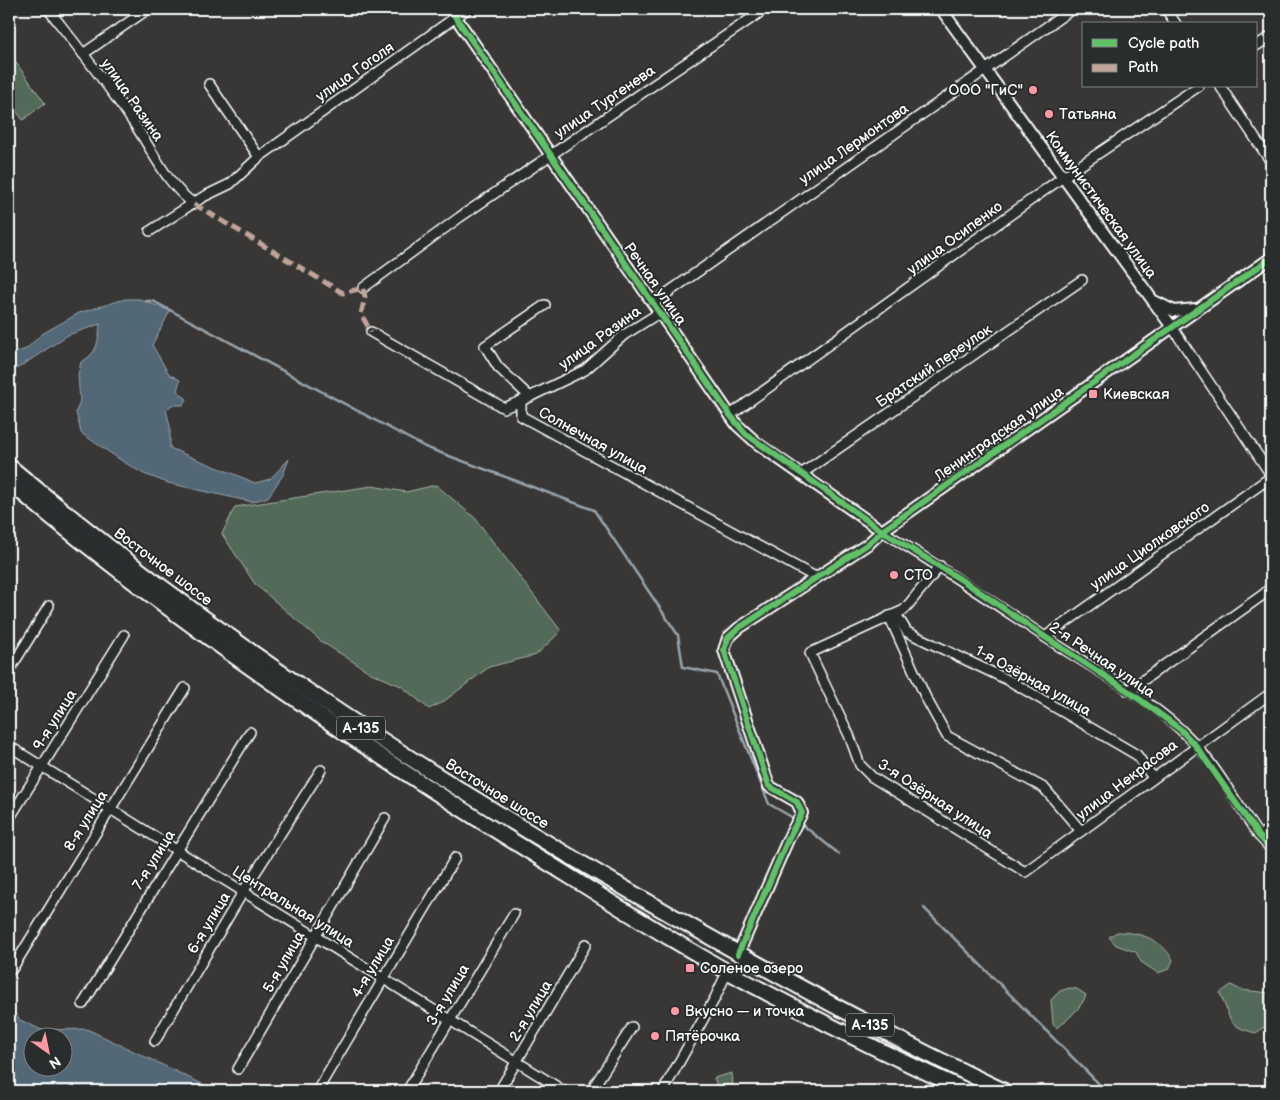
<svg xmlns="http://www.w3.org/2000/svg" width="1280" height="1100" viewBox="0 0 1280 1100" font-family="'Balsamiq Sans',sans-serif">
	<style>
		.green { fill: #526a58; stroke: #a8b4ac }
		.water { fill: #536877; stroke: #98a4ad; fill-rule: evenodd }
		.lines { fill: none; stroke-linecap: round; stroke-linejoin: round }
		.stream { stroke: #98a4ad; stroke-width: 2.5 }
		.minor-casing { stroke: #fff; stroke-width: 12 }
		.tertiary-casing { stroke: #fff; stroke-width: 14 }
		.trunk-casing { stroke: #fff; stroke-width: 18 }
		.minor { stroke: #2a2d2e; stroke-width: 9 }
		.tertiary { stroke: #2a2d2e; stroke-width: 10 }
		.trunk { stroke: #2a2d2e; stroke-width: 14 }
		.quiet { stroke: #c0a59a; stroke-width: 5; stroke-dasharray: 10 5; stroke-linecap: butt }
		.cycleway-casing { stroke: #2a2d2e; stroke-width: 9 }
		.cycleway { stroke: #61c268; stroke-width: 6 }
		.poi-dot { fill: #ff9aa2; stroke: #2a2d2e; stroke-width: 2 }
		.labels { text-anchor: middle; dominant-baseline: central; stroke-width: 4; stroke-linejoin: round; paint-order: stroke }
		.shield { fill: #2a2d2e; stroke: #bfc0c0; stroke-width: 1 }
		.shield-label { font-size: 14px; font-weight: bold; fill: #fff }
		.street-label { font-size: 15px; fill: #fff; stroke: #2a2d2e }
		.poi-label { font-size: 15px; fill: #fff; stroke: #2a2d2e; text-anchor: start }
	</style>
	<rect width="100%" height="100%" fill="#383736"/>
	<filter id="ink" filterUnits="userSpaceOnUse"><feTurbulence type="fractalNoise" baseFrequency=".02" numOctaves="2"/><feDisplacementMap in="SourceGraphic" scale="10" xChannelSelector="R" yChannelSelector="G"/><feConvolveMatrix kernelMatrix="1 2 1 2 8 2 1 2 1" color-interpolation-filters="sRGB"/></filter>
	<g filter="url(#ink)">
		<g class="green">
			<polygon points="9,53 45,103 23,120 9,101"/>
			<polygon points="436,485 475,518 561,631 536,655 489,667 443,702 429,709 401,686 371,673 322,642 255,584 222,534 235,507 372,486 406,492"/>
			<path d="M1117,932C1140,932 1161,939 1173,960L1169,969L1158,973L1141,962L1136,952L1116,945L1109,937Z"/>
			<path d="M1231,985L1241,990L1271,993V1022L1256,1033C1225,1026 1231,1017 1220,993Z"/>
			<path d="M1069,988L1077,989L1086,995C1083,1006 1065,1023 1056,1028L1053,1024L1051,1000L1060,991Z"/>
			<polygon points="732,1073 733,1084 717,1086 714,1078"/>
		</g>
		<g class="water">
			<path d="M125,299H140L170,311L152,345L169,374L180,380L177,391L187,399L183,405H172L166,410L170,426V448C198,461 227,470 255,483L270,479L289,459L283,475L268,497L252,502L168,483L144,474L122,461L81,433L76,412L80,401L78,375L81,362C98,353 98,342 100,324L68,335L18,368L9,370V355L26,349L42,334L79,313Z"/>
			<path d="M9,1008L20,1020L42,1030L87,1029L217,1091H9ZM32,1038H62V1068H32Z"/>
		</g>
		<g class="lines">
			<g class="stream">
				<polyline points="145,301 153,301 425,447 594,510 678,635 683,667 717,674 769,804 795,819"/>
				<polyline points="799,822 839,854"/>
				<polyline points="924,908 1106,1091"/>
			</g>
			<g class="minor-casing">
				<g id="minor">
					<path d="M48,9C77,46 107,83 133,122C153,150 165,183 194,204"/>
					<polyline points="1166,9 1176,24"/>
					<polyline points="1256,46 1271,36"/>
					<polyline points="83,54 148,9"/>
					<polyline points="209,84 259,157"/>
					<polyline points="1220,86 1271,162"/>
					<polyline points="150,231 203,197 230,184 259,157 467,9"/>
					<polyline points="363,288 460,217 765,9"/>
					<polyline points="653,303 1072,9"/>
					<polyline points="1172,327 1271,475"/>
					<polyline points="371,332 504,408 521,401 521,416 817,578"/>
					<polyline points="530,397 498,367 485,346 545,305"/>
					<polyline points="521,401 585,370 624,335 659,313"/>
					<polyline points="730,415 1063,177 1199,86"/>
					<polyline points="801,474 1082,280"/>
					<path d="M882,531C938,565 991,601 1045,637C1090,667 1140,693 1180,729C1210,755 1236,803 1259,836L1271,849"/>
					<polyline points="940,566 904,610 810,653 849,735 860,765 872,777 1025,872 1271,693"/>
					<polyline points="896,614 907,632 1010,681 1137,755 1153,778"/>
					<polyline points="889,616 926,698 947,736 1044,788 1081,831"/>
					<polyline points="1045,637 1271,477"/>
					<polyline points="9,671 49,606"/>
					<polyline points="1128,691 1264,594 1271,587"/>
					<polyline points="9,746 564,1091"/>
					<polyline points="9,819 124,635"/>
					<polyline points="1259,836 1271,828"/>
					<polyline points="12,969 185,688"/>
					<polyline points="83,1004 250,732"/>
					<polyline points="155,1041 243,892 321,770"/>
					<polyline points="238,1069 385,818"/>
					<polyline points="317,1091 455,858"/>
					<polyline points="407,1091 514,914"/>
					<polyline points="499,1091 586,944"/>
					<polyline points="591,1091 632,1027"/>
					<polyline points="663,1091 715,998 728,970"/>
				</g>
			</g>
			<g class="tertiary-casing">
				<g id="tertiary">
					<polyline points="450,9 737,425 758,444 882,531"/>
					<polyline points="941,9 1172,327"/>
					<polyline points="1156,302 1174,311 1196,309"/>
					<polyline points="738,954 790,835 802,813 797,802 769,786 724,650 728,638 739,628 868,544 882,531 1271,258"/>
				</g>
			</g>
			<g class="trunk-casing">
				<g id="trunk">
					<path d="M9,466C203,629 414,767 633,893C755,964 877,1031 1004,1091"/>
					<path d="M9,482C168,616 340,734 516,843C602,896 687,952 777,998C839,1031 903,1062 967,1091"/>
				</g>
			</g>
			<use href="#minor" class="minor"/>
			<use href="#tertiary" class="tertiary"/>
			<use href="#trunk" class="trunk"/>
			<polyline class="quiet" points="194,204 343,293 363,288 365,297 361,314 371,332"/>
			<g class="cycleway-casing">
				<g id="cycleway">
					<polyline points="450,9 730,415 746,434 882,531 968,584 1045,637 1128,691 1180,729 1196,746 1259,836 1271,849"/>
					<polyline points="738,954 790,835 802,813 797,802 769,786 724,650 728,638 739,628 868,544 882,531 1271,258"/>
				</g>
			</g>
			<use href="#cycleway" class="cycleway"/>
		</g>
	</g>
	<g class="poi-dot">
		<circle cx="1033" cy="90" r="5"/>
		<circle cx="1049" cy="114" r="5"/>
		<rect x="1088" y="389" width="10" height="10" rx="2.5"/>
		<circle cx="894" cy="575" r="5"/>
		<rect x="685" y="963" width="10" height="10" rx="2.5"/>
		<circle cx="675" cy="1011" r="5"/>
		<circle cx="655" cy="1036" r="5"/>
	</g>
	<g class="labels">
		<g class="shield">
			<rect x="337" y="716.5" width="48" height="23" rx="4"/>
			<rect x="846" y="1013.5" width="48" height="23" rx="4"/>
		</g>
		<g class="shield-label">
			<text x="361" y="728">А-135</text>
			<text x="870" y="1025">А-135</text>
		</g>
		<g class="street-label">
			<text transform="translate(355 72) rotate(-35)">улица Гоголя</text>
			<text transform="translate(132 100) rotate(55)">улица Разина</text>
			<text transform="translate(605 102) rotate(-34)">улица Тургенева</text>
			<text transform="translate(854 144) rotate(-35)">улица Лермонтова</text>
			<text transform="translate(1101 205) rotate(54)">Коммунистическая улица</text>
			<text transform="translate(955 238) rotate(-36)">улица Осипенко</text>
			<text transform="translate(655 284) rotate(55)">Речная улица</text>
			<text transform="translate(600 338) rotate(-36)">улица Разина</text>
			<text transform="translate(934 366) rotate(-34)">Братский переулок</text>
			<text transform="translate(999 434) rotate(-35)">Ленинградская улица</text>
			<text transform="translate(593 441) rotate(29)">Солнечная улица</text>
			<text transform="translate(1150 546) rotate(-35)">улица Циолковского</text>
			<text transform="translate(163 567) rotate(37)">Восточное шоссе</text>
			<text transform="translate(1102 660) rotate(34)">2-я Речная улица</text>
			<text transform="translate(1033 681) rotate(29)">1-я Озёрная улица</text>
			<text transform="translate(55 720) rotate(-58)">9-я улица</text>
			<text transform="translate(1127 780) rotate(-37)">улица Некрасова</text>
			<text transform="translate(497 794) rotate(32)">Восточное шоссе</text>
			<text transform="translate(935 799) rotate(33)">3-я Озёрная улица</text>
			<text transform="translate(86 821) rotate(-58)">8-я улица</text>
			<text transform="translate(154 860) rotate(-58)">7-я улица</text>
			<text transform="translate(293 907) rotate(32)">Центральная улица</text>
			<text transform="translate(209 923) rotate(-59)">6-я улица</text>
			<text transform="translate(284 962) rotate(-60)">5-я улица</text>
			<text transform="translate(373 967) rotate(-59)">4-я улица</text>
			<text transform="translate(448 995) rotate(-59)">3-я улица</text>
			<text transform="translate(531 1011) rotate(-59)">2-я улица</text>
		</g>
		<g class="poi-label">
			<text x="1023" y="90" text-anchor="end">ООО "ГиС"</text>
			<text x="1059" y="114">Татьяна</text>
			<text x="1103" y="394">Киевская</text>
			<text x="904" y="575">СТО</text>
			<text x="700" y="968">Соленое озеро</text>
			<text x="685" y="1011">Вкусно — и точка</text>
			<text x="665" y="1036">Пятёрочка</text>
		</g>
	</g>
	<rect width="1280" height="1100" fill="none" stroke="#2a2d2e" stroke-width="30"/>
	<rect x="15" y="15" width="1250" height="1070" fill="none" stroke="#fff" stroke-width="2" filter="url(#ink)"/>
	<rect x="1082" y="22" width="175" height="65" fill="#2a2d2e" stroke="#7f8182"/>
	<rect x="1092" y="39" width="25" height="8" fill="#61c268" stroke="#7f8182"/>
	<text x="1128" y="48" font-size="15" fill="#ffffff">Cycle path</text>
	<rect x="1092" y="64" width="25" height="8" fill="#c0a59a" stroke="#7f8182"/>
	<text x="1128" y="72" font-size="15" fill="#ffffff">Path</text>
	<g transform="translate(48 1052) rotate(147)"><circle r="24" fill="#2a2d2e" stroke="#7f8182"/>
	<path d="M0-4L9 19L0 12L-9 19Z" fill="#ff9aa2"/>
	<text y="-8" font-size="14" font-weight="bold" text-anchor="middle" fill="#ffffff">N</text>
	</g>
</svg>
